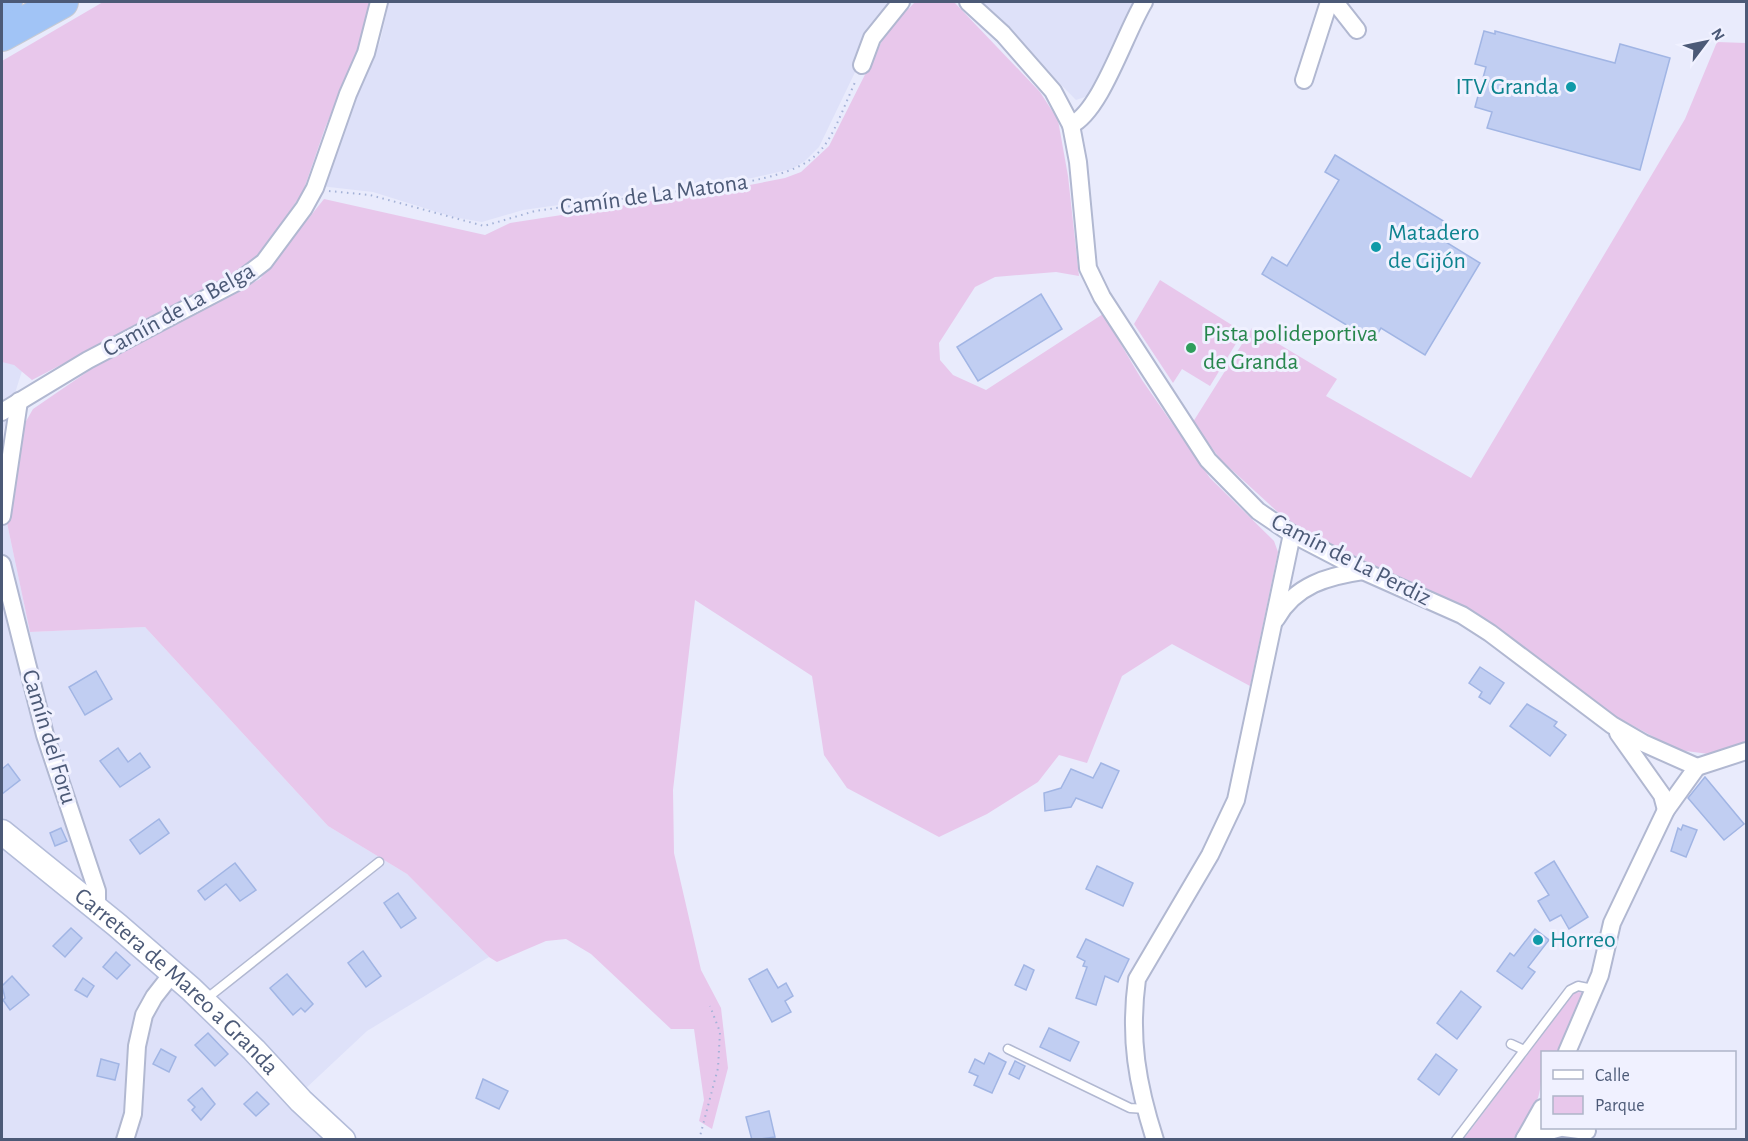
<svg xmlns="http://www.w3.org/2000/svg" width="1748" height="1141" viewBox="0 0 1748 1141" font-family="'Alegreya Sans',sans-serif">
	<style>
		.residential { fill: #dee1f9 }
		.green { fill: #e8c7eb }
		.building { fill: #c1cef2; stroke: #a1b5e4; stroke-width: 1.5 }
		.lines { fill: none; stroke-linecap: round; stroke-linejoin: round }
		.lane-casing { stroke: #b1b8d1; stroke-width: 11 }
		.street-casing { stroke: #b1b8d1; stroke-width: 20 }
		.secondary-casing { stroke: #b3bcd9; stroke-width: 27 }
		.highway-casing { stroke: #c6cad3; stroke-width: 34 }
		.path { stroke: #a4b2d7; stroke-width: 2; stroke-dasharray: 1.5 4.5; stroke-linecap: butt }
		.lane { stroke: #fff; stroke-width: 8 }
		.street { stroke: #fff; stroke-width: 16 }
		.secondary { stroke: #fff; stroke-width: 24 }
		.highway { stroke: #a1c4f6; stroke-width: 32 }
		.culture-dot { fill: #0f9aa8; stroke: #f0f1ff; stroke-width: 2 }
		.leisure-dot { fill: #2e9e5b; stroke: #f0f1ff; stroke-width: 2 }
		.labels { text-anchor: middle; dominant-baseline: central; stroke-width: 6; stroke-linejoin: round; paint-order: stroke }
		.culture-label { font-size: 24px; fill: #0d838f; stroke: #f0f1ff; text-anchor: start }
		.street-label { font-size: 24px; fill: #4c5a77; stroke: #f0f1ff }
		.leisure-label { font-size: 24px; fill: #27864d; stroke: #f0f1ff; text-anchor: start }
	</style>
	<rect width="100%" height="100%" fill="#e9ebfc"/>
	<g class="residential">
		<polygon points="389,2 891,2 863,34 853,63 858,66 819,147 805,161 792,169 752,178 523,210 482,222 453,217 373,192 320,186 380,42"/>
		<polygon points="980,2 1137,2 1088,96 1076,100"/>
		<polygon points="2,356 22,371 3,431 7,523 30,632 145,627 328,826 407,874 489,957 367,1031 304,1090 355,1139 2,1139"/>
	</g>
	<g class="green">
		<polygon points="103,2 371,2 361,43 325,128 303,192 258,256 231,276 32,380 14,365 2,362 2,61"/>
		<polygon points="915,2 955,3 1040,92 1058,120 1068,176 1079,276 1056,272 995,277 975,287 939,343 940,360 953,375 986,390 1103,314 1142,380 1210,478 1274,541 1278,552 1250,686 1172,644 1122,676 1087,763 1059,755 1038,782 987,814 939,837 847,788 824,755 812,676 695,600 673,790 674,853 701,970 721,1008 728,1068 712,1129 699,1121 704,1100 694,1029 671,1029 591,954 566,939 546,941 497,962 489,957 407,874 328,826 145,627 30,632 7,523 21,430 33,409 106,359 260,279 324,199 485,235 510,223 729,189 785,178 801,172 829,146 887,31"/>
		<polygon points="1717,42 1746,43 1746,743 1709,754 1678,750 1602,709 1416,586 1293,526 1220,459 1193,422 1252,328 1337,379 1326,396 1471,478 1685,119"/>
		<polygon points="1160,280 1243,332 1210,386 1182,369 1173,383 1134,324"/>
		<path d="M1580,992L1583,993C1579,1014 1566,1033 1557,1052H1542C1542,1096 1540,1105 1513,1139L1463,1140L1574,993Z"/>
	</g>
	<g class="building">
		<polygon points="1484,31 1495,34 1495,31 1615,63 1620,44 1670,58 1640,170 1487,128 1492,112 1475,107 1486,67 1475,64"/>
		<polygon points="1335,155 1445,222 1436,236 1480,263 1425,355 1381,328 1373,341 1262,274 1272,257 1287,266 1339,180 1325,172"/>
		<polygon points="1041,294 1062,329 978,381 957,347"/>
		<polygon points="1480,667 1504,683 1490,704 1479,697 1482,692 1469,683"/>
		<polygon points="96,671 112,699 85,715 69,687"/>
		<polygon points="1527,704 1557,722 1554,726 1566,735 1550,756 1510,726"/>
		<polygon points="118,748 128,762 140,753 150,767 120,787 100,761"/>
		<polygon points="1101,763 1119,771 1102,808 1076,798 1071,807 1045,811 1044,793 1061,788 1071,769 1093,778"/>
		<polygon points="8,764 20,780 2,794 2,769"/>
		<polygon points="1705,777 1744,824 1724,840 1688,798"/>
		<polygon points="159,819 169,833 140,854 130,840"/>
		<polygon points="1683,825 1697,830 1686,857 1671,851 1678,828 1681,830"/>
		<polygon points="61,828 67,841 55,846 50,833"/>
		<polygon points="1554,861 1588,917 1569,929 1561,915 1550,921 1538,901 1549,895 1535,873"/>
		<polygon points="235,863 256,890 240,901 226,884 205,900 198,891"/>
		<polygon points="1097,866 1133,883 1123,906 1086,889"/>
		<polygon points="398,893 416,918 401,928 384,903"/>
		<polygon points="71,928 82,938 65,957 53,946"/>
		<polygon points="1535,929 1549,940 1528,967 1535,972 1522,989 1497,971 1510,953 1514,956"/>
		<polygon points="1086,939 1129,959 1118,982 1105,976 1096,1005 1076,998 1087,967 1083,966 1085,961 1077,957"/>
		<polygon points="363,951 381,976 366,987 348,963"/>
		<polygon points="116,952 130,965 117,979 103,967"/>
		<polygon points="1024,965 1034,970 1026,990 1015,985"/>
		<polygon points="767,969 778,988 786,983 793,996 785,1001 791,1012 772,1022 749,979"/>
		<polygon points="287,974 313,1004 305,1012 301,1008 293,1015 270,988"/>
		<polygon points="12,976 29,995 10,1010 3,1000 5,998 2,986"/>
		<polygon points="83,978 94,986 87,997 75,990"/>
		<polygon points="1461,991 1481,1007 1457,1039 1437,1023"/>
		<polygon points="1049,1028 1079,1042 1070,1061 1040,1047"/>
		<polygon points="208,1033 228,1054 215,1066 195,1045"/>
		<polygon points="161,1049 176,1057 169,1072 153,1064"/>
		<polygon points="989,1053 1006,1062 992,1093 974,1085 978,1076 969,1072 975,1059 984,1064"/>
		<polygon points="1436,1054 1457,1070 1439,1095 1418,1079"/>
		<polygon points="101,1059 119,1064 115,1080 97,1076"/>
		<polygon points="1015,1061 1025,1066 1019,1079 1009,1074"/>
		<polygon points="483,1079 508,1091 499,1109 476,1098"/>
		<polygon points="202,1088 215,1104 201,1120 192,1110 195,1107 188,1100"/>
		<polygon points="257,1092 269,1104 256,1116 244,1104"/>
		<polygon points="769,1111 775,1137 752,1140 746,1117"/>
	</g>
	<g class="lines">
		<g class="lane-casing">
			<g id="lane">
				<polyline points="206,999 379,862"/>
				<polyline points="1511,1044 1524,1050"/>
				<polyline points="1008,1049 1130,1108 1146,1109"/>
				<polyline points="1456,1140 1570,990 1578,986 1593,989"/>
			</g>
		</g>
		<g class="street-casing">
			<g id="street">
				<polyline points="968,2 1003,34 1053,91 1071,125 1078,162 1088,268 1102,297 1208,460 1258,511 1292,534 1363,571 1462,615 1490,633 1612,725 1643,743 1697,767 1746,751"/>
				<polyline points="1335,2 1357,30"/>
				<polyline points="862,65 872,38 901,2"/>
				<polyline points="1304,80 1329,2"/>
				<path d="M1071,125C1101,111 1125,33 1144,2"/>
				<polyline points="2,412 88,360 239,281 264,262 304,208 315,188 348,94 366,53 379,2"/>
				<polyline points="2,516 19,401"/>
				<polyline points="2,564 45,735 97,891 97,909"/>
				<path d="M1276,619C1295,585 1328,576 1363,571"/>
				<polyline points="1618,733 1662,795 1666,810"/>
				<polyline points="1567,1052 1600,975 1612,923 1666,810 1697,767"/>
				<polyline points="1564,1128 1587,1131"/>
				<polyline points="1525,1138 1560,1128"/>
				<polyline points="125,1140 133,1114 137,1046 144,1015 154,997 172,974"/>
				<path d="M1155,1140C1137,1084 1129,1038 1137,979L1210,855L1236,800L1292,534"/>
				<polyline points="1524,1140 1542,1108"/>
			</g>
		</g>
		<g class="secondary-casing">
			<g id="secondary">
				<path id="s1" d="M2,832L117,925L191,989L254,1050L301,1101L343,1140"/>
			</g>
		</g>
		<g class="highway-casing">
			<g id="highway">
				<polyline points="2,4 6,2"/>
				<polyline points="2,35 62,2"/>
			</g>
		</g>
		<g class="path">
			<path d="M329,191L370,195L484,226L535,211L751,181C828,165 826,147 856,80"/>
			<polyline points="699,1140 718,1068 720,1032 710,1006"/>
		</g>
		<use href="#lane" class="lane"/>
		<use href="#street" class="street"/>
		<use href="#secondary" class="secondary"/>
		<use href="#highway" class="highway"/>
	</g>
	<g class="culture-dot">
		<circle cx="1571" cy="87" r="6"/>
		<circle cx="1376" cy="247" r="6"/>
		<circle cx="1538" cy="940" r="6"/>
	</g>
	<circle class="leisure-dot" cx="1191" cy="348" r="6"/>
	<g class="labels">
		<g class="culture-label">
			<text x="1559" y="87" text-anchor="end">ITV Granda</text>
			<text x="1388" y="233">Matadero<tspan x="1388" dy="28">de Gijón</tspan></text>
			<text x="1550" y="940">Horreo</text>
		</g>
		<g class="street-label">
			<text transform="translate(654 195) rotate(-8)">Camín de La Matona</text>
			<text transform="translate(179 310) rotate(-29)">Camín de La Belga</text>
			<text transform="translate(1351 560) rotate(27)">Camín de La Perdiz</text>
			<text transform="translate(49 737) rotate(73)">Camín del Foru</text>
			<text stroke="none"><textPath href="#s1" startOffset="230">Carretera de Mareo a Granda</textPath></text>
		</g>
		<g class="leisure-label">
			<text x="1203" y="334">Pista polideportiva<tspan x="1203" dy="28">de Granda</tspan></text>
		</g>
	</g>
	<rect width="1748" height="1141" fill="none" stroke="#4c5a77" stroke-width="6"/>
	<rect x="1541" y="1051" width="195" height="78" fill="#f0f1ff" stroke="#aeb5c9" stroke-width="1.5"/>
	<rect x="1553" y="1070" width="30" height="9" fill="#ffffff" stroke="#aeb5c9" stroke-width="1.5"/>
	<text x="1595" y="1081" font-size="18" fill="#4c5a77">Calle</text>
	<rect x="1553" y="1096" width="30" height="18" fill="#e8c7eb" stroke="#aeb5c9" stroke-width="1.5"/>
	<text x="1595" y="1111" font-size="18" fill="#4c5a77">Parque</text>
	<g transform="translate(1706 42) rotate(58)" stroke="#f0f1ff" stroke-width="4.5" paint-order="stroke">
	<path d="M0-4.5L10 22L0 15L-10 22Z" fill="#4c5a77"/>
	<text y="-9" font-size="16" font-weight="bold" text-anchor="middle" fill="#4c5a77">N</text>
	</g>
</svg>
